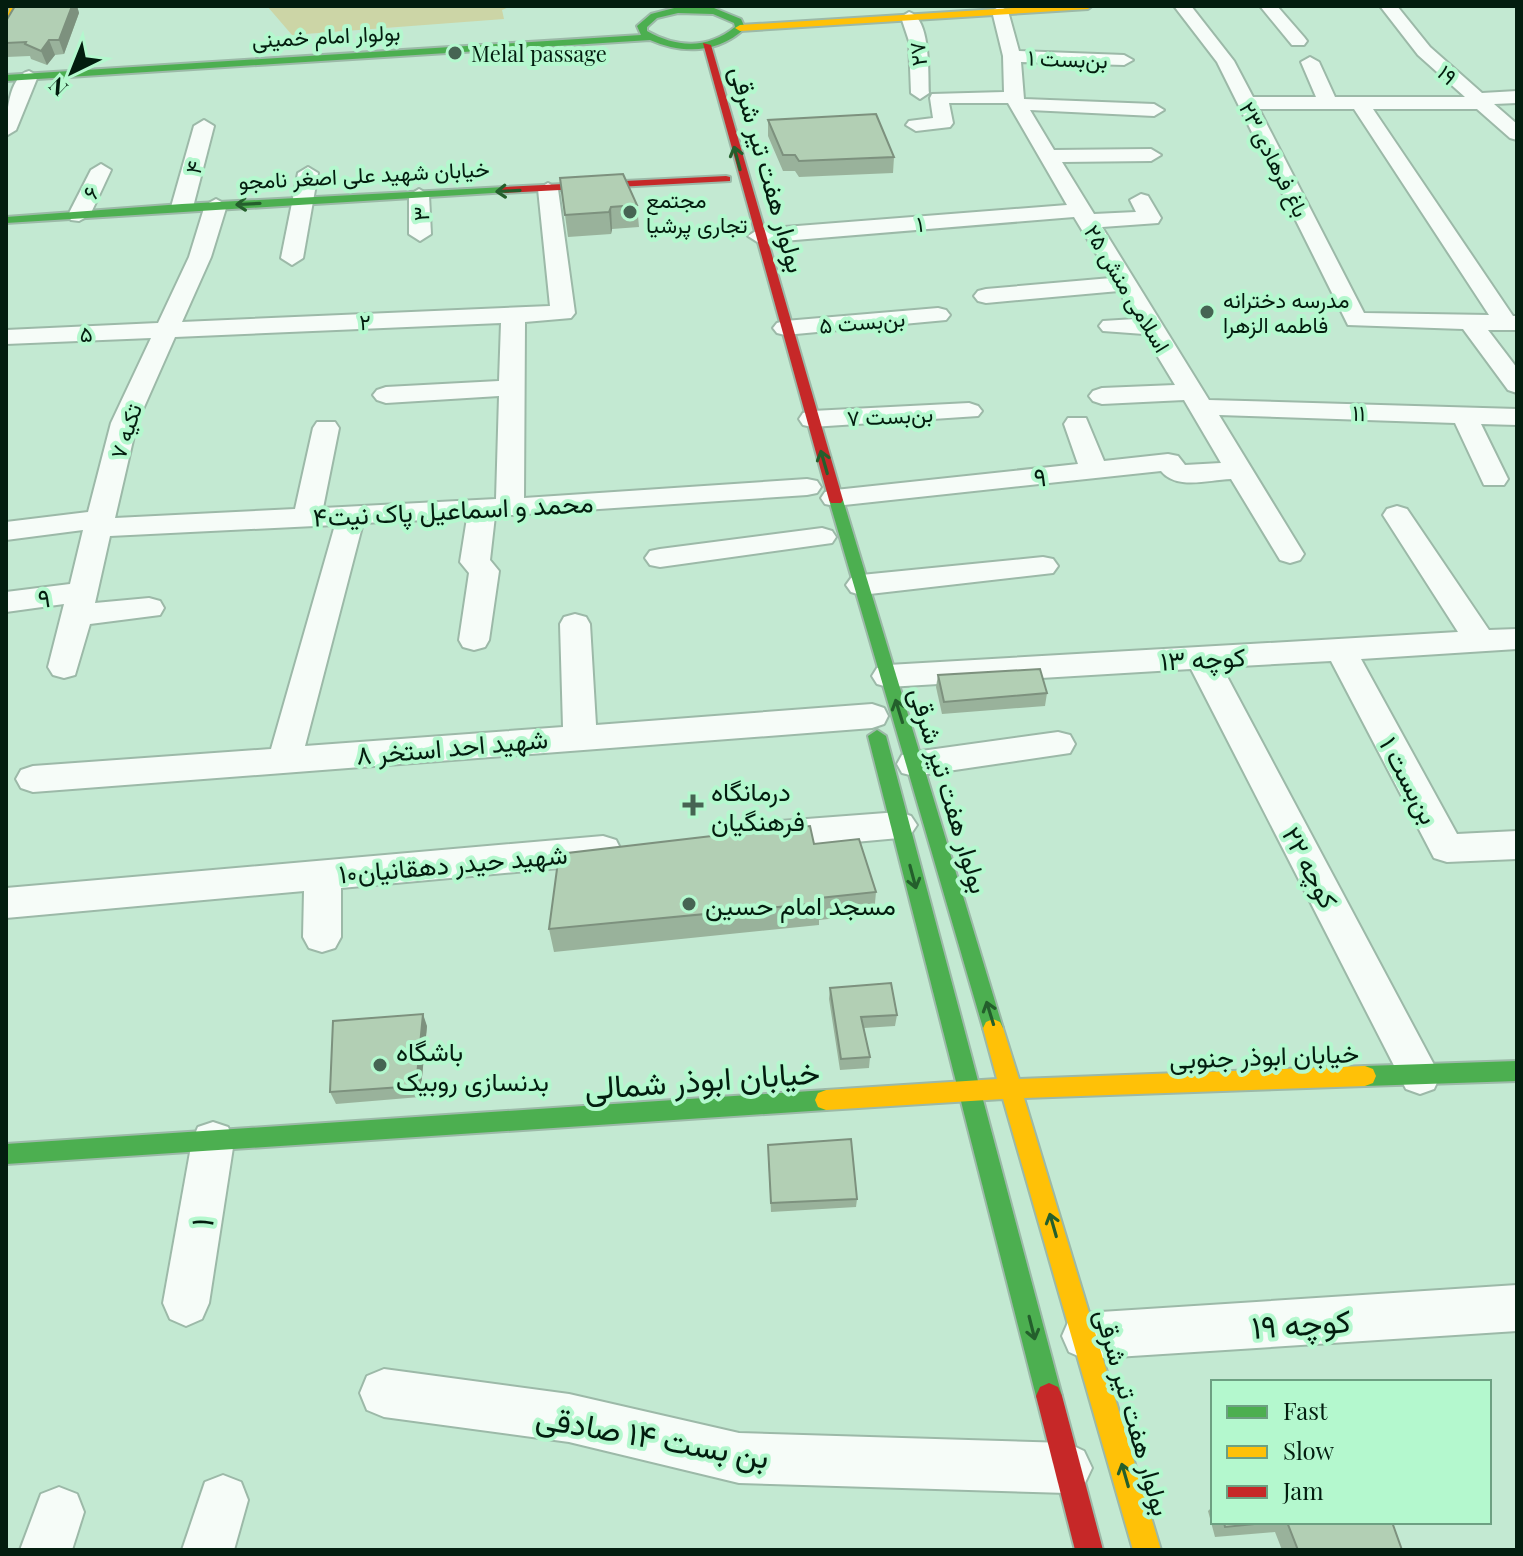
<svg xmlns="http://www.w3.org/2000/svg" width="1523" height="1556" viewBox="0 0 1523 1556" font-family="'Playfair Display',Vazirmatn,serif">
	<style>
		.green { fill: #ccd5a6 }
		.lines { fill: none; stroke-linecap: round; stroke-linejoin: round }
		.street-casing { stroke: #9cb9a8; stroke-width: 4 }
		.fast-casing { stroke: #9cb9a8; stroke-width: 4 }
		.slow-casing { stroke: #9cb9a8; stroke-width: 4 }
		.jam-casing { stroke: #9cb9a8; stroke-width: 4 }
		.street { fill: #f6fcf8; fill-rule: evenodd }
		.fast { fill: #4caf50; fill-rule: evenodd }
		.slow { fill: #ffc107; fill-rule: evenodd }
		.jam { fill: #c62828; fill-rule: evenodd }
		.wall { fill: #99b29b }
		.shaded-wall { fill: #7d917e }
		.building { fill: #b2cfb4; stroke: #7d917e; stroke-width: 2 }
		.oneway { stroke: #245f2c }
		.poi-dot { fill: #466453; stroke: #b4f8ce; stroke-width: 3 }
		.labels { text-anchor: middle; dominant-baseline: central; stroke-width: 8; stroke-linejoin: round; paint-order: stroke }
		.far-street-label { font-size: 22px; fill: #031d0f; stroke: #b4f8ce }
		.far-poi-label { font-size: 22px; fill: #031d0f; stroke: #b4f8ce; text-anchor: start }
		.street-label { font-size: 26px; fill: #031d0f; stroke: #b4f8ce }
		.poi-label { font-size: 26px; fill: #031d0f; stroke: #b4f8ce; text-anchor: start }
		.near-street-label { font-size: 32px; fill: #031d0f; stroke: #b4f8ce }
	</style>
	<rect width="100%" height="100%" fill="#c3e9d2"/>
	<polygon class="green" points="267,6 511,6 502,10 504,19 292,35"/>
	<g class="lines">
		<g class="street-casing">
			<g id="street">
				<path d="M1000,6L1008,11L1019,51L1124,55L1133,60L1124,65L1021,62L1024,99L1154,104L1164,110L1154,116L1030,110L1054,150L1151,149L1161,155L1151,161L1062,162L1094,214L1136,212L1130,200L1141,194L1148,196L1161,218L1158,223L1102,227L1209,400L1517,409V425L1481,424L1508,479L1504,485H1484L1455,423L1219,415L1304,554L1300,560L1290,563L1280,560L1231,479C1208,480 1176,490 1161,471L835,506L825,504L821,498L825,492L835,490L1078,464L1064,424L1068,418H1086L1104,461L1168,454L1178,456L1185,465L1221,463L1184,400L1102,404L1093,401L1089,396L1093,391L1102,388L1175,385L1144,334L1103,331L1099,326L1103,321L1135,319L1119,291L986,303L978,301L974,296L978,291L986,289L1111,278L1074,217L759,243L748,236L759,229L1067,205L1008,103H949L953,123L950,127L916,131L906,125L909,121L933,118L930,98L932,94L1004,92L1003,56L992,11Z"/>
				<path d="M1174,6H1191L1234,61L1253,97H1316L1301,62L1310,57L1319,62L1335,97H1465L1418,55L1380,6H1397L1430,47L1482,93L1517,91V103L1494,104L1517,124V140L1510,138L1477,109H1373L1513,316H1517V330H1488L1517,368V393L1508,390L1463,329L1348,325L1217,62ZM1259,109H1354L1489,315L1364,313Z"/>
				<polygon points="1260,6 1277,6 1304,37 1307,41 1304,45 1292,45"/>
				<path d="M909,12C931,19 928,73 929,93L920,99L911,93L909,41L901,17Z"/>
				<path d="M29,71L38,76L16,130L6,136C6,118 8,76 29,71Z"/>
				<polygon points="204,120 214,126 193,207 189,211 175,211 171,207 194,126"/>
				<polygon points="101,164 111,170 90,215 79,221 71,220 68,215 91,170"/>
				<polygon points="308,167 318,173 303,258 292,265 281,258 298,173"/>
				<path d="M548,183L558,189L575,313L571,318L525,322L524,498L807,479L817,481L821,487L817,493L807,495L495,516L490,560L499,571L489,640L485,647L474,650L463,647L459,640L469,573L460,562L467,518L363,523L305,746L563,727L560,624L564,617L575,614L586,617L590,624L596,725L872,704L884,708L888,716L884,724L872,728L33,792L21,788L16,779L21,770L33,766L271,749L335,525L110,536L95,603L149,598L160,601L164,608L160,615L90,624L75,675L64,678L53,675L48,667L64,604L6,612V592L70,584L83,530L6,540V522L88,512L111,423L151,338L6,344V330L158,323L189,257L205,205L216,199L227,205L211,257L182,322L550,306L538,189ZM501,323L499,381L386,387L377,390L373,395L377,400L386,403L499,396L496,499L323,508L339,428L335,422H317L313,428L295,509L115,518L137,423L175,337Z"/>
				<polygon points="419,189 429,195 431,234 420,241 409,234 409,195"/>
				<polygon points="938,308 946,310 950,315 946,320 785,335 777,333 773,328 777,323 785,321"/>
				<polygon points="969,403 978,406 982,411 978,416 812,427 803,425 799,419 803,413 812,411"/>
				<polygon points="1397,506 1407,509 1489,630 1517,629 1517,649 1361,659 1457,834 1517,831 1517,859 1447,862 1434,858 1331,661 1222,667 1440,1076 1434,1089 1420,1094 1406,1089 1191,669 888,687 877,684 872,676 877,668 888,665 1458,632 1383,515 1387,509"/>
				<polygon points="822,528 832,531 836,537 832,543 660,567 650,565 645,558 650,551 660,549"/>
				<polygon points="1043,557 1053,559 1058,566 1053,573 861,595 851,592 846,585 851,578 861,575"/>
				<polygon points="1058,732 1070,735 1075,744 1070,753 914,776 902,773 897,764 902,755 914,752"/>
				<polygon points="899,812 911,816 917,825 911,834 899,838 767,850 755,846 749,836 755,826 767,822"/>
				<polygon points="603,836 616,840 621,850 616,860 603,864 341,888 341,937 335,948 322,952 309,948 303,937 304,891 6,918 6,888"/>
				<polygon points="213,1122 228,1127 234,1141 209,1303 202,1319 186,1326 170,1319 163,1303 192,1141 198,1127"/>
				<polygon points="1517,1285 1517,1331 1085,1359 1069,1352 1062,1336 1069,1320 1085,1313"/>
				<polygon points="384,1369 569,1394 739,1433 1067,1443 1084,1451 1092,1468 1084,1485 1067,1493 739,1483 569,1442 384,1417 367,1410 360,1393 367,1376"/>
				<polygon points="223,1475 241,1482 248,1500 234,1550 182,1550 205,1482"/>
				<polygon points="59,1487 77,1494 84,1512 72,1550 20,1550 41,1494"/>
			</g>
		</g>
		<g class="fast-casing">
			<g id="fast">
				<path d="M678,7L714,8L741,19L745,28C718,54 682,54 650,40L6,81V75L641,35L637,26L651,14ZM678,13L713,14L734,23L735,27C708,49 677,48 647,31V27L657,18Z"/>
				<polygon points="505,187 511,190 509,192 6,223 6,217 182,204"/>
				<polygon points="836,496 843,500 1003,1028 1000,1034 993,1037 986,1034 983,1028 829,500"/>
				<polygon points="877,730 886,736 1062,1396 1058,1405 1049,1409 1040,1405 1036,1396 868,736"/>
				<polygon points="1517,1061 1517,1081 1365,1086 1357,1083 1354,1076 1357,1069 1365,1066"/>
				<polygon points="826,1090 834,1093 837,1100 834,1107 826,1110 6,1164 6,1144"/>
			</g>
		</g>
		<g class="slow-casing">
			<g id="slow">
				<polygon points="10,6 18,6 6,22"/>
				<polygon points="1046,6 1092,6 1088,9 740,31 735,28 740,25"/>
				<polygon points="993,1019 1000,1022 1003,1028 1019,1079 1365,1066 1373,1069 1376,1076 1373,1083 1365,1086 1024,1098 1161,1550 1133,1550 1003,1099 826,1110 818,1107 815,1100 818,1093 826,1090 997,1079 983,1028 986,1022"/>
			</g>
		</g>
		<g class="jam-casing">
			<g id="jam">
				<polygon points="703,43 711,45 843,500 841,503 831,503 829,500"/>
				<polygon points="726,176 730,177 730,181 505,193 499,190 505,187"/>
				<polygon points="1049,1383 1058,1387 1062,1396 1103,1550 1075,1550 1036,1396 1040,1387"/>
			</g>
		</g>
		<use href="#street" class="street"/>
		<use href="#fast" class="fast"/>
		<use href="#slow" class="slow"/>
		<use href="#jam" class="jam"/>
	</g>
	<g class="wall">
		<polygon points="15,6 77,6 79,13 64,54 55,55 47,65 31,59 30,56 6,57 6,21"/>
		<polygon points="768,120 894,157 893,173 799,177 795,171 783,171 768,136"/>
		<polygon points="560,178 637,205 639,227 612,229 611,234 568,237"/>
		<polygon points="938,675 1047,693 1045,706 942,714 936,687"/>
		<polygon points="814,844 876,892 874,914 819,920 819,925 554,952 549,929"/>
		<polygon points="830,988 897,1015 895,1026 864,1028 870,1057 869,1068 840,1070 829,999"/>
		<polygon points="427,1026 420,1097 336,1104 330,1092"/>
		<polygon points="768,1154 857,1199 856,1207 771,1212"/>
		<polygon points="1213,1506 1213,1522 1392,1522 1402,1550 1282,1550 1275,1532 1215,1537 1208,1511"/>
	</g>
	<g class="shaded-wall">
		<polygon points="71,6 77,6 79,13 64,54 59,40"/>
		<polygon points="49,40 55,55 47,65 41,51"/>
		<polygon points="611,207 612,229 611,234 609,212"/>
		<polygon points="423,1014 427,1026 420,1097 416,1086"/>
	</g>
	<g class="building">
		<polygon points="15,6 72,6 59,40 49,40 41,51 25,44 26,42 6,43 6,21"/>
		<polygon points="876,114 894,157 799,161 795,155 783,155 768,120"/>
		<polygon points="623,174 637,205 611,207 609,212 565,215 560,178"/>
		<polygon points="1040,669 1047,693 944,702 938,675"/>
		<polygon points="810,826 814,844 859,839 876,892 820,898 820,903 549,929 559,854 746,832"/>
		<polygon points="891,983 897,1015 861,1017 870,1057 841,1059 830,988"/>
		<polygon points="423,1014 416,1086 330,1092 333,1021"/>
		<polygon points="851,1139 857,1199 771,1203 768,1145"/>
		<polygon points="1224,1522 1275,1522 1225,1527"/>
		<polygon points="1287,1522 1392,1522 1402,1550 1298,1550"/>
	</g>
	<defs><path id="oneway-shaft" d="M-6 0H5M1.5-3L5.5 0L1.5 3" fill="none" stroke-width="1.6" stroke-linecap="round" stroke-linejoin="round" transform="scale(2)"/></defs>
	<g class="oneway">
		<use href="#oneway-shaft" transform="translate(737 158) rotate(-105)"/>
		<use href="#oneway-shaft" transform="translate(508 191) rotate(177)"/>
		<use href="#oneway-shaft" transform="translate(248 204) rotate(177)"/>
		<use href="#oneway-shaft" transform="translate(824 462) rotate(-106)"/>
		<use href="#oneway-shaft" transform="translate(899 711) rotate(-107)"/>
		<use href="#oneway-shaft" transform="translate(913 877) rotate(75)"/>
		<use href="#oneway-shaft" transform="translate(990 1013) rotate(-107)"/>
		<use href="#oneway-shaft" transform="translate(1053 1225) rotate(-106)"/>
		<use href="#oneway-shaft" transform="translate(1032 1328) rotate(76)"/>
		<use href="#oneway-shaft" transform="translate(1125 1475) rotate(-106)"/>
	</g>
	<g class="poi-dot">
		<circle cx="455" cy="53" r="8"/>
		<circle cx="630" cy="212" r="8"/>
		<circle cx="1207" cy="312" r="8"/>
		<path d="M689 793h8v8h8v8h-8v8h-8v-8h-8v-8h8z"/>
		<circle cx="689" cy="904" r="8"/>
		<circle cx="380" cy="1065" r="8"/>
	</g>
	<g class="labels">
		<g class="far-street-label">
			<text transform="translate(326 35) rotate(-3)">بولوار امام خمینی</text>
			<text transform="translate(917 54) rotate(-96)">۲۷</text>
			<text transform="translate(1068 58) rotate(2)">بن‌بست ۱</text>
			<text transform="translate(1448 74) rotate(42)">۱۹</text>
			<text transform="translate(1275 159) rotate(63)">باغ فرهادی ۲۳</text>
			<text transform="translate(193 167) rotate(-75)">۴</text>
			<text transform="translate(364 174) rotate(-3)">خیابان شهید علی اصغر نامجو</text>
			<text transform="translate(90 192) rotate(-63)">۶</text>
			<text transform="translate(420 214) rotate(-91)">۳</text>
			<text transform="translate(920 223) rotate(-5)">۱</text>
			<text transform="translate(1128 288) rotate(59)">اسلامی منش ۲۵</text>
			<text transform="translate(365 321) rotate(-2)">۲</text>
			<text transform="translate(862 321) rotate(-5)">بن‌بست ۵</text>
			<text transform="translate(86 333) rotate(-3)">۵</text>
			<text transform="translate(1359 412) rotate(2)">۱۱</text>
			<text transform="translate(890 415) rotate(-3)">بن‌بست ۷</text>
			<text transform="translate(125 431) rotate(-72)">تکیه ۷</text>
		</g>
		<g class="far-poi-label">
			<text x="471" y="53">Melal passage</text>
			<text x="646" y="199">مجتمع<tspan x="646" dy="25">تجاری پرشیا</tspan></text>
			<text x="1223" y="299">مدرسه دخترانه<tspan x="1223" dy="25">فاطمه الزهرا</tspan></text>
		</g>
		<g class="street-label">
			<text transform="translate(769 169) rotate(74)">بولوار هفت تیر شرقی</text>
			<text transform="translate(1040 476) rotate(-6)">۹</text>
			<text transform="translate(453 509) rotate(-3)">محمد و اسماعیل پاک نیت۴</text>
			<text transform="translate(44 597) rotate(-7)">۹</text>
			<text transform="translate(1203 658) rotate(-3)">کوچه ۱۳</text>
			<text transform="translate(452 746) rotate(-5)">شهید احد استخر ۸</text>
			<text transform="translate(1410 780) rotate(62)">بن‌بست ۱</text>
			<text transform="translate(950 790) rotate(73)">بولوار هفت تیر شرقی</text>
			<text transform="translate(453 863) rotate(-5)">شهید حیدر دهقانیان۱۰</text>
			<text transform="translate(1311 867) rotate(62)">کوچه ۲۲</text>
			<text transform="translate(1264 1055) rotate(-2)">خیابان ابوذر جنوبی</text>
			<text transform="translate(1134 1412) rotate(74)">بولوار هفت تیر شرقی</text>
		</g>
		<g class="poi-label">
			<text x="711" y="790">درمانگاه<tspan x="711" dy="30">فرهنگیان</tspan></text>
			<text x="705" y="904">مسجد امام حسین</text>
			<text x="396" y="1050">باشگاه<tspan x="396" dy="30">بدنسازی روبیک</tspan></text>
		</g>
		<g class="near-street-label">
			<text transform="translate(702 1078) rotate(-4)">خیابان ابوذر شمالی</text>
			<text transform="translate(200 1222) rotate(-81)">۱</text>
			<text transform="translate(1301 1322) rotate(-4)">کوچه ۱۹</text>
			<text transform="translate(653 1435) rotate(10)">بن بست ۱۴ صادقی</text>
		</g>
	</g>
	<rect width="1523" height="1556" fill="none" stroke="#031d0f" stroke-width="16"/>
	<rect x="1211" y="1380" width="280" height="144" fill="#b4f8ce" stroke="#6da082" stroke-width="2"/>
	<rect x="1227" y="1406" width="40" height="12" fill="#4caf50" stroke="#6da082" stroke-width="2"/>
	<text x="1283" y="1420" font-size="24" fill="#031d0f">Fast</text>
	<rect x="1227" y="1446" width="40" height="12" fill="#ffc107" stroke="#6da082" stroke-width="2"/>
	<text x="1283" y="1460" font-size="24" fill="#031d0f">Slow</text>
	<rect x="1227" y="1486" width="40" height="12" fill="#c62828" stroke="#6da082" stroke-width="2"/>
	<text x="1283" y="1500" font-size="24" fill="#031d0f">Jam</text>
	<g transform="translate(72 72) rotate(223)" stroke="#b4f8ce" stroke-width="6" paint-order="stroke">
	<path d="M0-6L14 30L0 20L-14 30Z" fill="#031d0f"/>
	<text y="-12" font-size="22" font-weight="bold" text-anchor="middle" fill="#031d0f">N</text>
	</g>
</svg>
